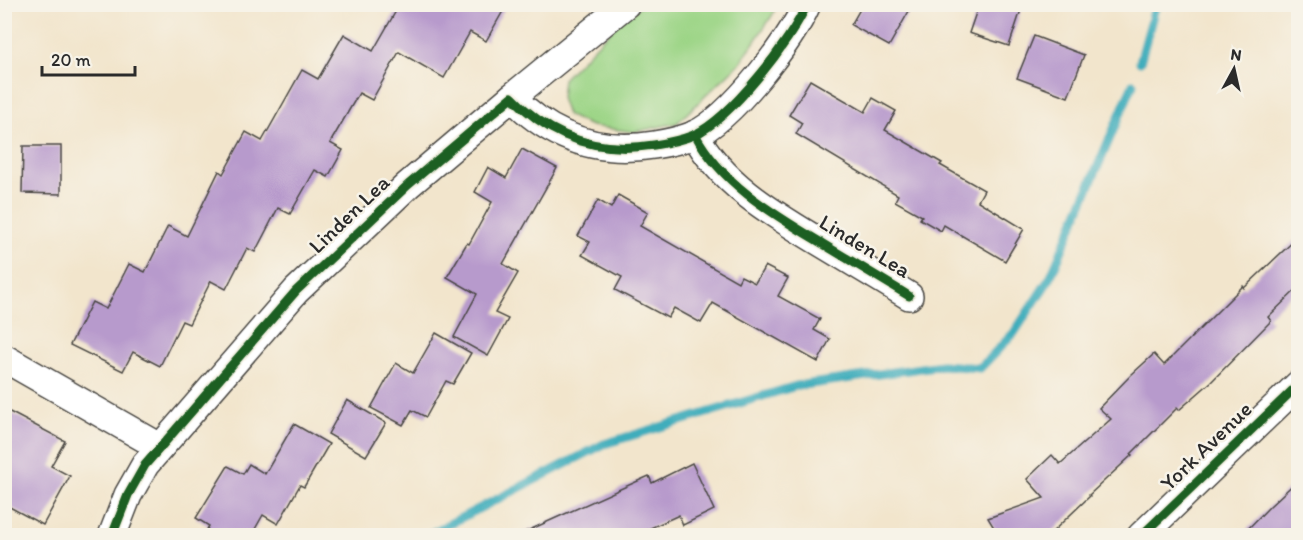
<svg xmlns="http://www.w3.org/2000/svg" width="1303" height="540" viewBox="0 0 1303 540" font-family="Itim,sans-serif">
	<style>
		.green { fill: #9dd587; stroke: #648059; stroke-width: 1.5 }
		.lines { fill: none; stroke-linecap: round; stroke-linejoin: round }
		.stream { stroke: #3fadbc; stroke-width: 9 }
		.building { fill: #b79acc }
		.street-casing { stroke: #494743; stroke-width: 30 }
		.street { stroke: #fff; stroke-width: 27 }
		.cycleway-casing { stroke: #f7f3e8; stroke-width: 13 }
		.cycleway { stroke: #1b5e20; stroke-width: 9 }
		.labels { text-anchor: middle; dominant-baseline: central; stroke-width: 5; stroke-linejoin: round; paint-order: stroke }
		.street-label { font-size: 22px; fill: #2b2b2b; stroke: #f7f3e8 }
	</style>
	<rect width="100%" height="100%" fill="#f7f3e8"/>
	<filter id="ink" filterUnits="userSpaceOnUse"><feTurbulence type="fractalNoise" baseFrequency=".0167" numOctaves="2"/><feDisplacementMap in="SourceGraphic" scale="12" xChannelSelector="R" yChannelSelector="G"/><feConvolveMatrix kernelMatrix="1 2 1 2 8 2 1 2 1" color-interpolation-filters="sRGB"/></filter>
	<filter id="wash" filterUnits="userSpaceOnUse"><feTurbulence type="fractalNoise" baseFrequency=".008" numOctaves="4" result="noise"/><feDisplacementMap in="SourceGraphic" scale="24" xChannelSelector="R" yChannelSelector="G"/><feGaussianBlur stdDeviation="1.35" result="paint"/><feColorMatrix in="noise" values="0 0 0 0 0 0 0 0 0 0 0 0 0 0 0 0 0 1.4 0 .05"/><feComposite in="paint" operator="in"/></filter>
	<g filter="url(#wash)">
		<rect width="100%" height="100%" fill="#f2e5cc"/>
		<polygon class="green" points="642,5 777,5 772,16 740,63 677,123 634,132 591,126 567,115 561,98 563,79 622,19"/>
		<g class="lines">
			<g class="stream">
				<polyline points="1140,62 1156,4"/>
				<polyline points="426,536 604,444 796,386 942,365 980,368 1014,333 1050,278 1133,84"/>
			</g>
		</g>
		<g id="blocks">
			<g class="building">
				<polygon points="400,4 507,4 486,41 470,32 444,78 399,52 372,100 359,93 330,143 343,150 328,177 315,170 290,214 278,208 255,252 247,248 226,289 211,281 189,324 182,321 160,366 133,352 123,371 70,345 92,302 106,309 129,264 145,272 168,226 187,236 219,171 223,174 246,132 262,141 302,70 318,79 344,34 373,51"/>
				<polygon points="863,4 913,4 889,46 851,25"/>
				<polygon points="979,4 1023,4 1009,46 969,33"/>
				<polygon points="1034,36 1084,55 1068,97 1017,78"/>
				<polygon points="810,80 865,112 873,98 896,111 885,130 942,163 940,165 984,190 978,201 1024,229 1005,261 944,225 941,231 920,219 922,216 895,201 898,195 796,134 802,123 789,115"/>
				<polygon points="23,146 61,146 61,194 22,193"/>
				<polygon points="522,149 557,168 503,264 518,273 495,313 508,319 488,356 454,337 477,294 447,277 467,243 469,244 492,202 475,192 488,167 506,178"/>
				<polygon points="618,195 648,212 640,226 738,282 741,276 755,283 765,266 788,278 778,296 820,319 814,330 830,339 818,362 713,303 701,323 674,308 668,318 615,290 622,277 582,255 590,242 578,236 598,200 611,208"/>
				<polygon points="1299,236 1299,287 1268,317 1271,321 1211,382 1179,410 1177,408 1131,454 1132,455 1089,495 1090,496 1048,536 999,536 988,518 1044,498 1027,479 1052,455 1060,464 1111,419 1099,408 1131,375 1154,354 1164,365 1243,286 1244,288"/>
				<polygon points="436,333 471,353 453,384 446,381 426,417 412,410 403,425 371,408 396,363 413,373"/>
				<polygon points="347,400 386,423 366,456 328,434"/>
				<polygon points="4,409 65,441 51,466 70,476 43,525 4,504"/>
				<polygon points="294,424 329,444 304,487 300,485 278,524 263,515 251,536 203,536 209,526 196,518 228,466 243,474 249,464 265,474"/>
				<polygon points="692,463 714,510 683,525 679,515 633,536 516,536 649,476 652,483"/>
				<polygon points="1299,479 1299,536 1241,536 1270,506"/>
			</g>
		</g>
	</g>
	<g filter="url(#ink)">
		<use href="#blocks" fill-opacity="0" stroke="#494743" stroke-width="1.5"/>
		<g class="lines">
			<g class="street-casing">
				<g id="street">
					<polyline points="512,97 626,4"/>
					<path d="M695,134C722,185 775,215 823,244C851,261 880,278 909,296"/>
					<polyline points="4,358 160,447"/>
					<path d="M112,536L128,495L145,465L296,291L408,185L512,97C551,138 598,154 654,145C667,143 681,140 694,135C731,118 791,41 807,4"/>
					<polyline points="1141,536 1298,385"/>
				</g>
			</g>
			<use href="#street" class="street"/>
			<g class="cycleway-casing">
				<g id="cycleway">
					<path d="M695,134C722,185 775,215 823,244C851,261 880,278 909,296"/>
					<path d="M112,536L128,495L145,465L296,291L408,185L512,97C551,138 598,154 654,145C667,143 681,140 694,135C731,118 791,41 807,4"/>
					<polyline points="1141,536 1298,385"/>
				</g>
			</g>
			<use href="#cycleway" class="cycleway"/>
		</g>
	</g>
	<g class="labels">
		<g class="street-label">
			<text transform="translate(349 214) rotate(-44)">Linden Lea</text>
			<text transform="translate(865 246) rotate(31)">Linden Lea</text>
			<text transform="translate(1206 446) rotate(-44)">York Avenue</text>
		</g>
	</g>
	<rect width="1303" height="540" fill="none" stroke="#f7f3e8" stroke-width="24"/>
	<g transform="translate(1234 69) rotate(8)" stroke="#f7f3e8" stroke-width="4.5" paint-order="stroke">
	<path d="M0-4.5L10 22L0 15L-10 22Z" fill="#2b2b2b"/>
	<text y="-9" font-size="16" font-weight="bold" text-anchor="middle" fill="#2b2b2b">N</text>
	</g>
	<path d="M42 66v9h93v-9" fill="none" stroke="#2b2b2b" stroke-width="3"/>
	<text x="51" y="66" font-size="18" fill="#2b2b2b" stroke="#f7f3e8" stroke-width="4.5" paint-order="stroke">20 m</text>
</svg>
